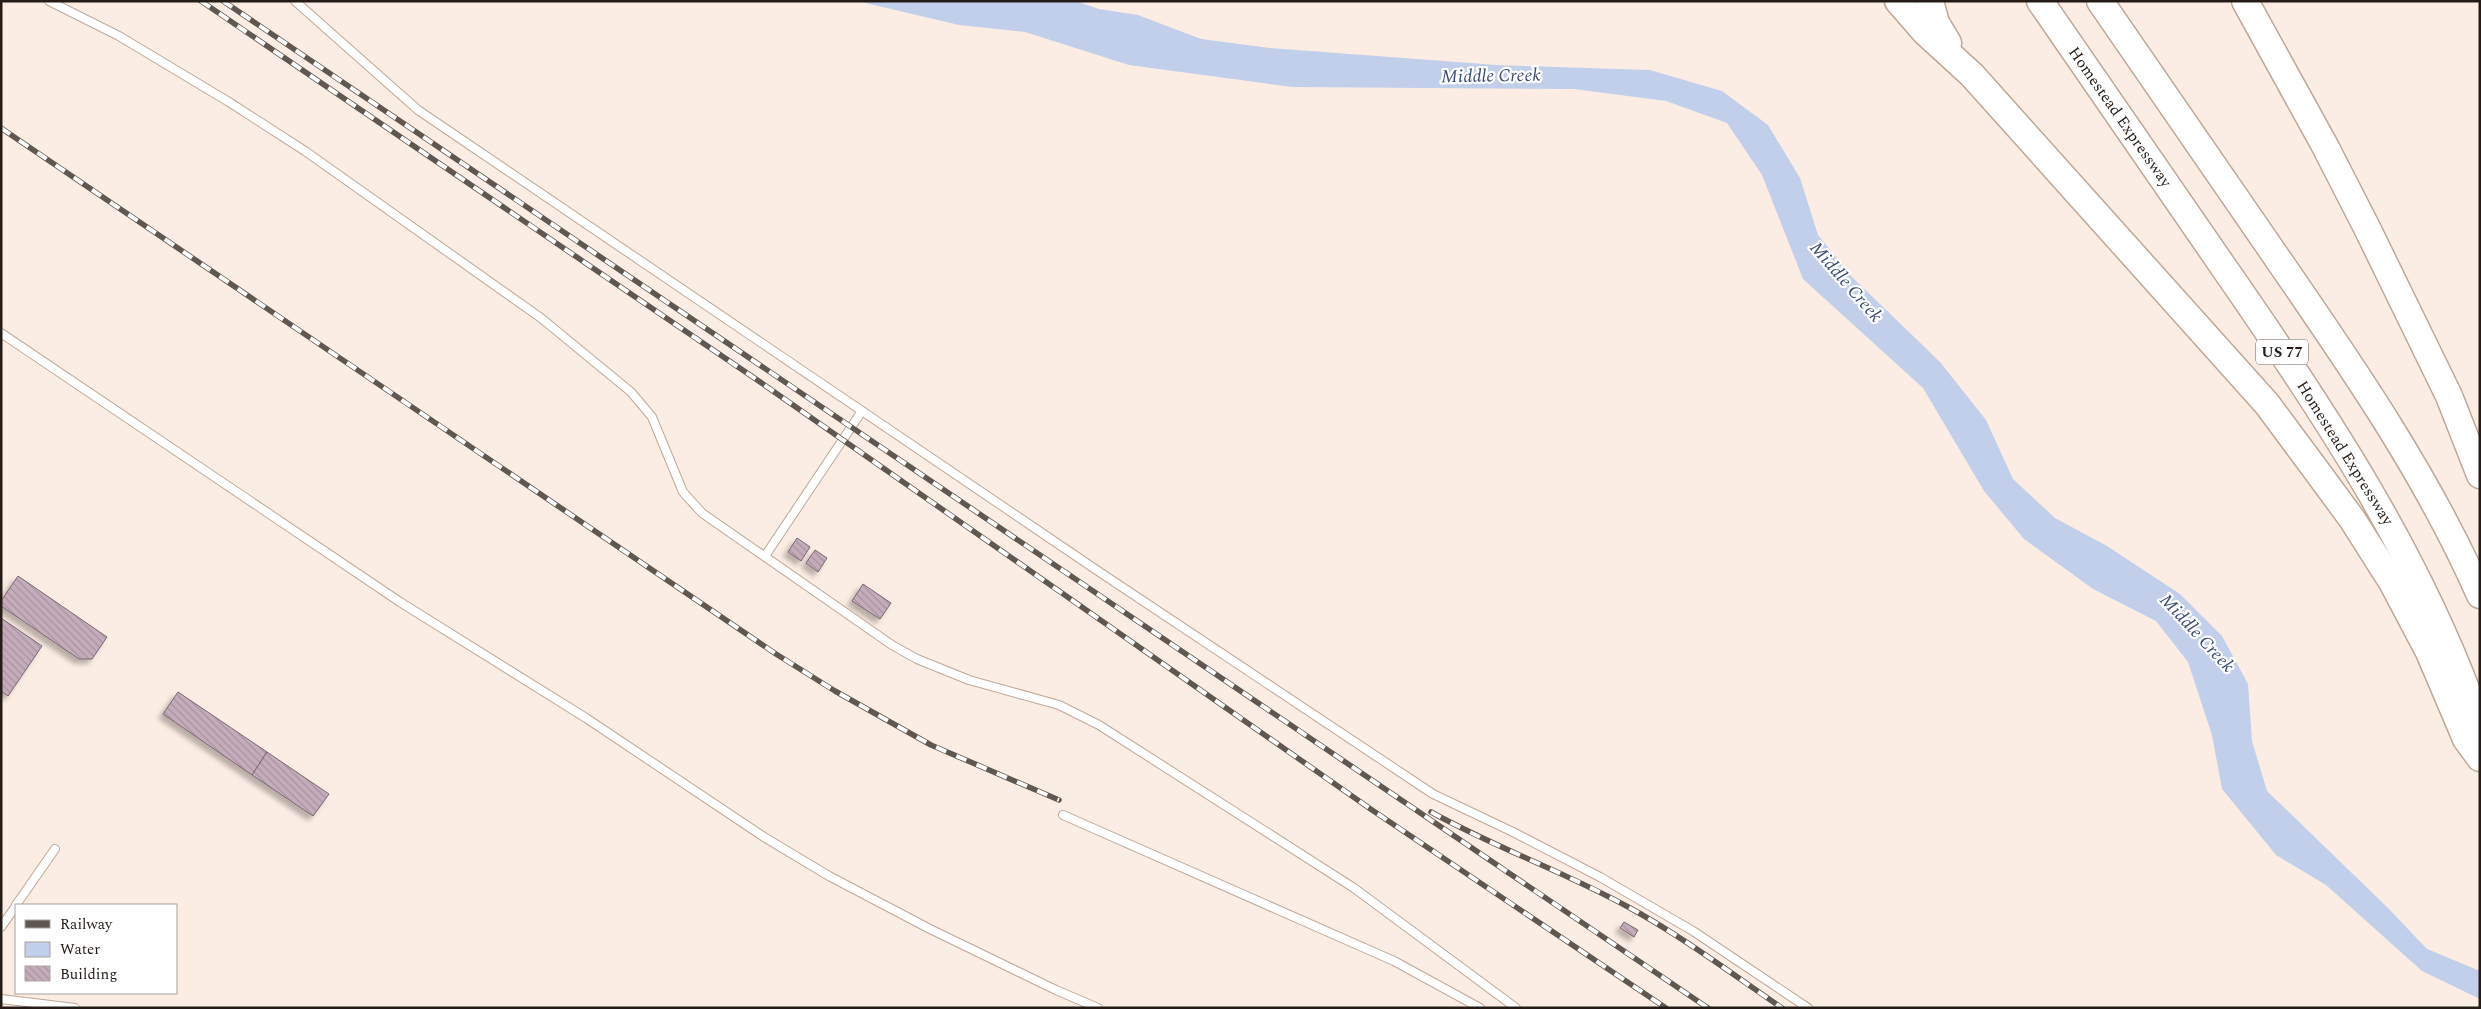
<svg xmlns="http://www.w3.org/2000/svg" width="2481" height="1009" viewBox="0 0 2481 1009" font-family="Spectral,serif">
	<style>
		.water { fill: #c1cfeb }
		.building { fill: url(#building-back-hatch); stroke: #7b6571; filter: url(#shadow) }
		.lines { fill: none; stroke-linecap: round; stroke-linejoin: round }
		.lane-casing { stroke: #bea898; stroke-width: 10 }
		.highway-casing { stroke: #bea898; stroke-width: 29 }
		.lane { stroke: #fff; stroke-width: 8 }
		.highway { stroke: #fff; stroke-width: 26 }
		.rail-casing { stroke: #615751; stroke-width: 5.5 }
		.rail { stroke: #fefefe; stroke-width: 4; stroke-dasharray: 11; stroke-linecap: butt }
		.labels { text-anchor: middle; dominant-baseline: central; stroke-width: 4.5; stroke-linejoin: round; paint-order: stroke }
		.shield { fill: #fefefe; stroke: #66605c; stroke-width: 1 }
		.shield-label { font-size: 15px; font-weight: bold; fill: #251c17 }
		.street-label { font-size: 16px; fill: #251c17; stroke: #fefefe }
		.water-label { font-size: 18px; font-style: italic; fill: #394c74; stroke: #fefefe }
	</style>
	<defs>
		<pattern id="building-back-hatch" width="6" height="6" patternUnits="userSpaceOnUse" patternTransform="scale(1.25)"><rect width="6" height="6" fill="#c4acba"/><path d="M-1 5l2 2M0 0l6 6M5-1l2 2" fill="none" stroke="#a8939f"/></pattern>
		<filter id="shadow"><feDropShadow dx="-4.5" dy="4.5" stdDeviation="2.5" flood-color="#0004"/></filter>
	</defs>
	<rect width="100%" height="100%" fill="#fcede4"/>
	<polygon class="water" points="857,1 1075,1 1099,9 1138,15 1201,39 1270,48 1497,65 1650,70 1722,91 1768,125 1800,178 1818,235 1852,277 1940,362 1986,420 2013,479 2055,518 2107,546 2180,594 2222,636 2248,684 2252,741 2267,791 2388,908 2427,949 2480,971 2480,999 2422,971 2326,885 2276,855 2222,789 2212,735 2188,662 2156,621 2093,589 2024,539 1984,491 1923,388 1803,279 1762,175 1727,123 1666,101 1574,89 1292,87 1129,65 1025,32 959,25"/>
	<g class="building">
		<polygon points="797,538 810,547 801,561 788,552"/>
		<polygon points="815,550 827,558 818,572 806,563"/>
		<polygon points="18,576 107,637 92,659 79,659 1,606 1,601"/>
		<polygon points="863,584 891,603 880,619 852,601"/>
		<polygon points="1,618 42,646 8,696 1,691"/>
		<polygon points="178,692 267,752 252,775 163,714"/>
		<polygon points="267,752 329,794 313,816 252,775"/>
		<polygon points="1624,922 1638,930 1634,937 1620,928"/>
	</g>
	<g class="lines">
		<g class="lane-casing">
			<g id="lane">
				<polyline points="49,1 119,36 229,102 305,151 541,318 631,392 652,417 683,492 702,513 892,645 917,659 969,680 1059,705 1099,725 1354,888 1516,1008"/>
				<polyline points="295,1 418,110 1101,573 1433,794 1513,832 1600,877 1693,931 1808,1008"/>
				<polyline points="1,333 400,602 586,718 764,837 829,876 930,929 1056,990 1098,1008"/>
				<polyline points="765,556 862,411"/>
				<polyline points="1063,815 1394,961 1480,1008"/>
				<polyline points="16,905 55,849"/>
				<polyline points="1,927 16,906"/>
				<polyline points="1,999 75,1008"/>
			</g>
		</g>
		<g class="highway-casing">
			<g id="highway">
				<polyline points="1898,1 1925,32 1972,75 2267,404 2313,466 2352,519 2392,582 2429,652 2466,739 2480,758"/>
				<polyline points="1930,1 1936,23 1948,43"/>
				<path d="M2040,1C2102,92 2165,182 2227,272C2327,416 2423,561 2480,727"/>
				<path d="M2100,1C2161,89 2222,177 2282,265C2355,371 2428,477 2480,595"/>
				<polyline points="2245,1 2325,146 2368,230 2449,396 2480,475"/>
			</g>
		</g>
		<use href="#lane" class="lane"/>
		<use href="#highway" class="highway"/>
		<g class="rail-casing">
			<g id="rail">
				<polyline points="201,1 763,384 1372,810 1666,1008"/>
				<polyline points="223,1 1708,1008"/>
				<polyline points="1,128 776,654 835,691 931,745 1059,800"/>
				<path d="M1431,812C1496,848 1565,872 1630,908C1683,937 1732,974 1782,1008"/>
			</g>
		</g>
		<use href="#rail" class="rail"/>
	</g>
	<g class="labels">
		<rect class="shield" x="2256" y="339.5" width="52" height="25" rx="4"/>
		<g class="shield-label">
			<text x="2282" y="352">US 77</text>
		</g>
		<g class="street-label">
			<text transform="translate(2120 117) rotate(55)">Homestead Expressway</text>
			<text transform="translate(2345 453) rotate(58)">Homestead Expressway</text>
		</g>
		<g class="water-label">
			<text transform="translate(1491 76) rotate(-1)">Middle Creek</text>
			<text transform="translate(1846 282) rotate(49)">Middle Creek</text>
			<text transform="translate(2197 633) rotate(47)">Middle Creek</text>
		</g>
	</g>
	<rect width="2481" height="1009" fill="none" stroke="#251c17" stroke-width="5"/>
	<rect x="15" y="904" width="162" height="90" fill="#fefefe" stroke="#a7a4a2"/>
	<rect x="25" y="920" width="25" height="8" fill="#615751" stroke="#a7a4a2"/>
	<text x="60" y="929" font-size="15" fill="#251c17">Railway</text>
	<rect x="25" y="942" width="25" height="15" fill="#c1cfeb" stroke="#a7a4a2"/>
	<text x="60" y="954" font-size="15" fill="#251c17">Water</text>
	<rect x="25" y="966" width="25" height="15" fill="url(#building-back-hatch)" stroke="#a7a4a2"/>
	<text x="60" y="979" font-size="15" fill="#251c17">Building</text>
</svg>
